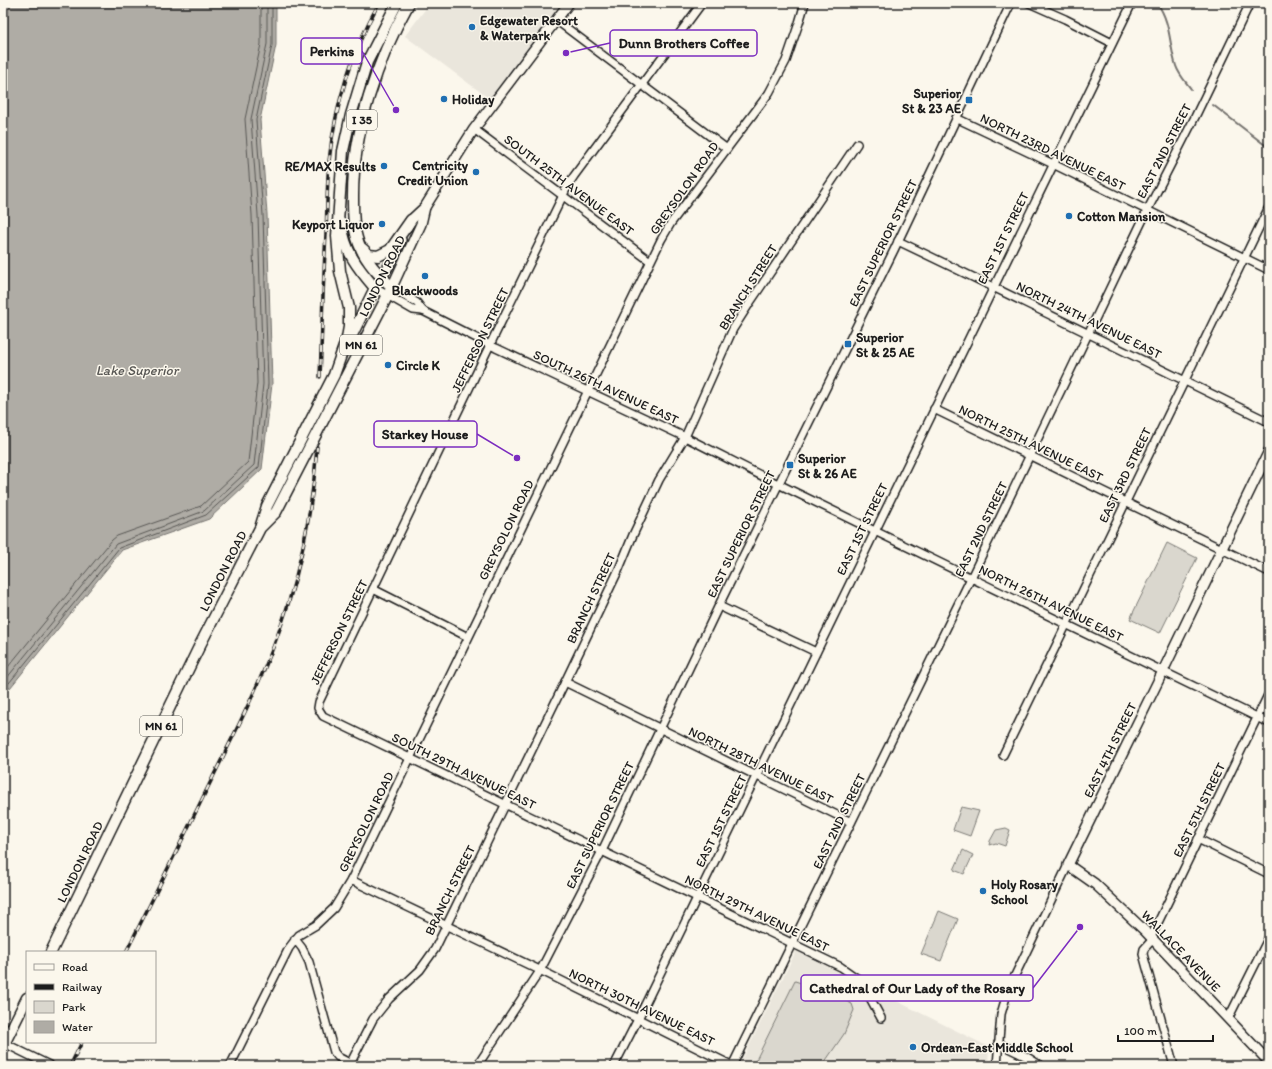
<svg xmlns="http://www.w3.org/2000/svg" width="1272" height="1069" viewBox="0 0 1272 1069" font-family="Itim,sans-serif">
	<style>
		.built { fill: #eae6dc }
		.green { fill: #dad7ce; stroke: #7b7a75 }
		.water { fill: #afaca5; stroke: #74726e }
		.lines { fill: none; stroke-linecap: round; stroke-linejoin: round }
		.shore { stroke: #575653; stroke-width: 1 }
		.stream { stroke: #74726e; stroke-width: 2 }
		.minor-casing { stroke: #1c1c1c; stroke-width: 10 }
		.major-casing { stroke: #1c1c1c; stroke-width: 12 }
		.highway-casing { stroke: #1c1c1c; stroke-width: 13 }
		.minor { stroke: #fbf7ec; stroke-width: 7 }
		.major { stroke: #fbf7ec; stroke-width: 9 }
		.highway { stroke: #fbf7ec; stroke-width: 10 }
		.rail-casing { stroke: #1c1c1c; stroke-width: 3.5 }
		.rail { stroke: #fbf7ec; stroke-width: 2; stroke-dasharray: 6; stroke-linecap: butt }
		.poi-dot { fill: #1f6fb2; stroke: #fbf7ec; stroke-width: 1.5 }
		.labels { text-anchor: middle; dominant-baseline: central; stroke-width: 3; stroke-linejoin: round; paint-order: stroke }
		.shield { fill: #fbf7ec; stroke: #5f5e5a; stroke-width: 1 }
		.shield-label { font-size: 12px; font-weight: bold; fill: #1c1c1c }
		.poi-label { font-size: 13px; font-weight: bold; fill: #1c1c1c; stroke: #fbf7ec; text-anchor: start }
		.street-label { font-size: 13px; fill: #1c1c1c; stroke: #fbf7ec }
		.water-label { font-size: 14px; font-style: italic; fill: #575653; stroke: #fbf7ec }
		.leader { fill: none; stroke: #7b2cbf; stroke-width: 1.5 }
		.callout-dot { fill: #7b2cbf; stroke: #fbf7ec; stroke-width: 1.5 }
		.callout { fill: #fbf7ec; stroke: #7b2cbf; stroke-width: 1.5 }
		.callout-label { font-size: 14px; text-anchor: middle; font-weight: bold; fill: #1c1c1c }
	</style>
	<rect width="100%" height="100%" fill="#fbf7ec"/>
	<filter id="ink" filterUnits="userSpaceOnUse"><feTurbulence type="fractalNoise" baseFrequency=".025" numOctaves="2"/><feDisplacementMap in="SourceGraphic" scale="8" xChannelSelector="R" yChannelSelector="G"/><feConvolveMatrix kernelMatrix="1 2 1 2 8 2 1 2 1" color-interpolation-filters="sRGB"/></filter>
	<g filter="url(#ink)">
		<g class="built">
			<polygon points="430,3 562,3 491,100 405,36"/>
			<polygon points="796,951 989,1047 988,1066 739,1066"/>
		</g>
		<g class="green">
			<polygon points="1167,543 1197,558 1160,633 1130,619"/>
			<polygon points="961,807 979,811 970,836 953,830"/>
			<polygon points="1006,828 1010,830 1005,846 996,843 989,845 990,841 996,830"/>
			<polygon points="963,850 973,855 964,874 954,870"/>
			<polygon points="939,911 958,919 941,961 921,954"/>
			<polygon points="795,981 829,992 852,1004 854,1010 844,1034 822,1066 753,1066"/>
		</g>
		<polygon class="water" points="3,3 276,3 276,45 260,120 267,214 272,384 262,469 209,519 122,550 10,688 3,689"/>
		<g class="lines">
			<g class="shore">
				<polyline points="3,673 112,540 117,536 201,506 248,462 257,383 252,215 245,119 261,44 261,3"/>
				<polyline points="3,680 6,679 116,544 204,511 254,465 263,384 258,215 251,119 267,44 267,3"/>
				<polyline points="3,685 9,683 119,548 206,515 259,467 268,384 263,215 256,120 272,45 272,3"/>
			</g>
			<g class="stream">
				<path d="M1157,3C1171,22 1169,45 1176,66C1179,75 1186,82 1191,89"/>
				<polyline points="1213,105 1269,148"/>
			</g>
			<g class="minor-casing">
				<g id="minor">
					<polyline points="702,3 574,176 568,185 487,351 319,702 318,708 323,716 841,967 861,981 881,1018"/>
					<polyline points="1029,3 1065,19 1112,43"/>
					<polyline points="556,20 727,149"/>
					<polyline points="956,118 1053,164 1269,270"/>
					<polyline points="474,129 650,261"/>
					<polyline points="898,241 946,264 1269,422"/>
					<polyline points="392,287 417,303 423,311"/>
					<polyline points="375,288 413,310 423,311 496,348 685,437 768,479 1269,723"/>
					<polyline points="934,409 1269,572"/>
					<polyline points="373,589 468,637"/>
					<polyline points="719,606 816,652"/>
					<polyline points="565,682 851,822"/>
					<polyline points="1003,755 1269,207"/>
					<polyline points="1198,839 1269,874"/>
					<polyline points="351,880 548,974 733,1066"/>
					<polyline points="1151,937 1269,693"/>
					<polyline points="295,939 302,948 309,962 334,1052 338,1057 355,1066"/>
					<polyline points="1153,939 1144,949 1143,954 1174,1066"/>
					<polyline points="1228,1019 1269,937"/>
					<polyline points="4,1043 51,1066"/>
					<polyline points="998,1043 1027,1057 1041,1066"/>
					<polyline points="230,1066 289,948 299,935 316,925 334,908 351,880 661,240 671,223 769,93 786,61 799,23 805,3"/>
					<polyline points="349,1066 373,1019 389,999 420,970 435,949 565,682 619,569 633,535 659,480 685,437 733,329 749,304 857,144"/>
					<polyline points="477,1066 540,971 602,851 721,601 894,250 1011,3"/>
					<polyline points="614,1066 638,1019 1132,3"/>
					<polyline points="732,1066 969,582 1147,211 1195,117 1250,3"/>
					<polyline points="997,1066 1001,1014 1008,990 1068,865"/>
				</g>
			</g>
			<g class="major-casing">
				<g id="major">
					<polyline points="407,227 411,220 425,207 474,129 569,3"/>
					<polyline points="392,287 421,224 425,207"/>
					<polyline points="375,288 388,267 401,240"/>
					<polyline points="1269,451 1163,671 1068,865 1095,884 1145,931 1269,1062"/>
				</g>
			</g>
			<g class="highway-casing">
				<g id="highway">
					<path d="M341,223C345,252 357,267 375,288L350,339"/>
					<polyline points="363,249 369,255 378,256 390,250 411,220"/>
					<polyline points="261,525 267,506 334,375 347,338 349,327 349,308 340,271 337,236 343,151 351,115 367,62 397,3"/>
					<path d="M51,952L199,647L260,528L276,512L392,287C379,275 366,262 359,244C353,229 353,212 353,196C353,131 377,60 409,3"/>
					<polyline points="3,1046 27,998"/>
				</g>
			</g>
			<use href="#minor" class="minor"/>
			<use href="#major" class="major"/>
			<use href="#highway" class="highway"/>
			<g class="rail-casing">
				<g id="rail">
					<path d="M320,377C322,329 323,282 326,234C327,210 327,185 329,161C335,106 352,51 379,3"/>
					<path d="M126,952C155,895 183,838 211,781C225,752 241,722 254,692C290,616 311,531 317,447"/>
					<polyline points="70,1066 82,1042"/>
				</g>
			</g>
			<use href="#rail" class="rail"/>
		</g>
	</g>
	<g class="poi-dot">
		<circle cx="472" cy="27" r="4"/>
		<circle cx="444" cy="99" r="4"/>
		<rect x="965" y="96" width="8" height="8" rx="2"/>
		<circle cx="384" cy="166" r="4"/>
		<circle cx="476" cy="172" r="4"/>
		<circle cx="1069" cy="216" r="4"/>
		<circle cx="382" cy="224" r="4"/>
		<circle cx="425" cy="276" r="4"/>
		<rect x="844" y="340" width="8" height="8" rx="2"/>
		<circle cx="388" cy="365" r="4"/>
		<rect x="786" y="461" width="8" height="8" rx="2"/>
		<circle cx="983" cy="891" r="4"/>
		<circle cx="913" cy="1047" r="4"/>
	</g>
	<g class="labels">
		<g class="shield">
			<rect x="347" y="110" width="30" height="20" rx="3"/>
			<rect x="340" y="335" width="42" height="20" rx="3"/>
			<rect x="140" y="716" width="42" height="20" rx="3"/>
		</g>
		<g class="shield-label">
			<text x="362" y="120">I 35</text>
			<text x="361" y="345">MN 61</text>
			<text x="161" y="726">MN 61</text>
		</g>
		<g class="poi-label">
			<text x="480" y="20">Edgewater Resort<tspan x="480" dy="15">&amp; Waterpark</tspan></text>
			<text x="961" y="93" text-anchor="end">Superior<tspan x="961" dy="15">St &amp; 23 AE</tspan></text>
			<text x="452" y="99">Holiday</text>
			<text x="468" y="165" text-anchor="end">Centricity<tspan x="468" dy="15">Credit Union</tspan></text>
			<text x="376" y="166" text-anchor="end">RE/MAX Results</text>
			<text x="1077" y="216">Cotton Mansion</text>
			<text x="374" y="224" text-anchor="end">Keyport Liquor</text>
			<text x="425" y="290" text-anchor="middle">Blackwoods</text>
			<text x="856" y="337">Superior<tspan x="856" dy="15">St &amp; 25 AE</tspan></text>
			<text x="396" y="365">Circle K</text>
			<text x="798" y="458">Superior<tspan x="798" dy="15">St &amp; 26 AE</tspan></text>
			<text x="991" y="884">Holy Rosary<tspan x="991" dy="15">School</tspan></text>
			<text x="921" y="1047">Ordean-East Middle School</text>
		</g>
		<g class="street-label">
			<text transform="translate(1164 151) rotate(-63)">EAST 2ND STREET</text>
			<text transform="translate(1053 152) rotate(26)">NORTH 23RD AVENUE EAST</text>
			<text transform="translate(569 185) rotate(37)">SOUTH 25TH AVENUE EAST</text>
			<text transform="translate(684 188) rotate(-55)">GREYSOLON ROAD</text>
			<text transform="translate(1003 238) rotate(-64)">EAST 1ST STREET</text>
			<text transform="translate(883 243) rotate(-64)">EAST SUPERIOR STREET</text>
			<text transform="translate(382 276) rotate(-64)">LONDON ROAD</text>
			<text transform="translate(748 287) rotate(-58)">BRANCH STREET</text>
			<text transform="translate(1089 320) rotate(26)">NORTH 24TH AVENUE EAST</text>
			<text transform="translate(480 340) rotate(-64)">JEFFERSON STREET</text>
			<text transform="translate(606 387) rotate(25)">SOUTH 26TH AVENUE EAST</text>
			<text transform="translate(1031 443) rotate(26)">NORTH 25TH AVENUE EAST</text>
			<text transform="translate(1125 475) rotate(-64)">EAST 3RD STREET</text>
			<text transform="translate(862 529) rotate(-64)">EAST 1ST STREET</text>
			<text transform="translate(981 529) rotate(-64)">EAST 2ND STREET</text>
			<text transform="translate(506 530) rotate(-64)">GREYSOLON ROAD</text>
			<text transform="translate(741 534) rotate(-64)">EAST SUPERIOR STREET</text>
			<text transform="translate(223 571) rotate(-63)">LONDON ROAD</text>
			<text transform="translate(591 598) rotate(-65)">BRANCH STREET</text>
			<text transform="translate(1051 603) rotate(26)">NORTH 26TH AVENUE EAST</text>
			<text transform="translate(339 632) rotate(-64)">JEFFERSON STREET</text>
			<text transform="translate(1110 750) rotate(-64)">EAST 4TH STREET</text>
			<text transform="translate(761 765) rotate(26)">NORTH 28TH AVENUE EAST</text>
			<text transform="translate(464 771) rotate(26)">SOUTH 29TH AVENUE EAST</text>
			<text transform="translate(1199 810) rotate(-64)">EAST 5TH STREET</text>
			<text transform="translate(721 821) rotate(-64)">EAST 1ST STREET</text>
			<text transform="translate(839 821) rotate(-64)">EAST 2ND STREET</text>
			<text transform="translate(366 822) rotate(-64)">GREYSOLON ROAD</text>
			<text transform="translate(600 825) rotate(-64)">EAST SUPERIOR STREET</text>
			<text transform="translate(80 862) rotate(-64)">LONDON ROAD</text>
			<text transform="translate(450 890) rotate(-64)">BRANCH STREET</text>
			<text transform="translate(757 913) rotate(26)">NORTH 29TH AVENUE EAST</text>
			<text transform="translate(1181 951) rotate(46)">WALLACE AVENUE</text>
			<text transform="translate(642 1007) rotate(26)">NORTH 30TH AVENUE EAST</text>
		</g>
		<g class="water-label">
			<text x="137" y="370">Lake Superior</text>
		</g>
	</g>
	<path class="leader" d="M566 53L610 43M396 110L362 51M517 458L477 434M1080 927L1033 988"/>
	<g class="callout-dot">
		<circle cx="566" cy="53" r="4"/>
		<circle cx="396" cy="110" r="4"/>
		<circle cx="517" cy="458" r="4"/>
		<circle cx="1080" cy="927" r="4"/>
	</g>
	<g class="callout">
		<rect x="610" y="30" width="147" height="26" rx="4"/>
		<rect x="301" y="38" width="61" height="26" rx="4"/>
		<rect x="374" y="421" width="103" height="26" rx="4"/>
		<rect x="801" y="975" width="232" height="26" rx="4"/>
	</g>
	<g class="callout-label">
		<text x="684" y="48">Dunn Brothers Coffee</text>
		<text x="332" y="56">Perkins</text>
		<text x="425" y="439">Starkey House</text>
		<text x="917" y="993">Cathedral of Our Lady of the Rosary</text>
	</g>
	<rect width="1272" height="1069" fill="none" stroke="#fbf7ec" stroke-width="16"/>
	<rect x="8" y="8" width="1256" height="1053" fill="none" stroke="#1c1c1c" stroke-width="1.5" filter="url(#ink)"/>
	<rect x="26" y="951" width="130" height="92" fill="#fbf7ec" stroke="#a29f99"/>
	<rect x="34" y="964" width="20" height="6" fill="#fbf7ec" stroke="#a29f99"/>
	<text x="62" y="971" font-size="12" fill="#1c1c1c">Road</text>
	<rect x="34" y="984" width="20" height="6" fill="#1c1c1c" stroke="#a29f99"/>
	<text x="62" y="991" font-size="12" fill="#1c1c1c">Railway</text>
	<rect x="34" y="1001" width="20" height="12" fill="#dad7ce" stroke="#a29f99"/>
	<text x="62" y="1011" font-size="12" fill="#1c1c1c">Park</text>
	<rect x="34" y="1021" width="20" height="12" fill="#afaca5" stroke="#a29f99"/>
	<text x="62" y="1031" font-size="12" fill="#1c1c1c">Water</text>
	<path d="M1118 1035v6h95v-6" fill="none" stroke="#1c1c1c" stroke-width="2"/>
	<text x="1124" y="1035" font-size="12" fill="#1c1c1c" stroke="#fbf7ec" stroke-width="3" paint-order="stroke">100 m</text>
</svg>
